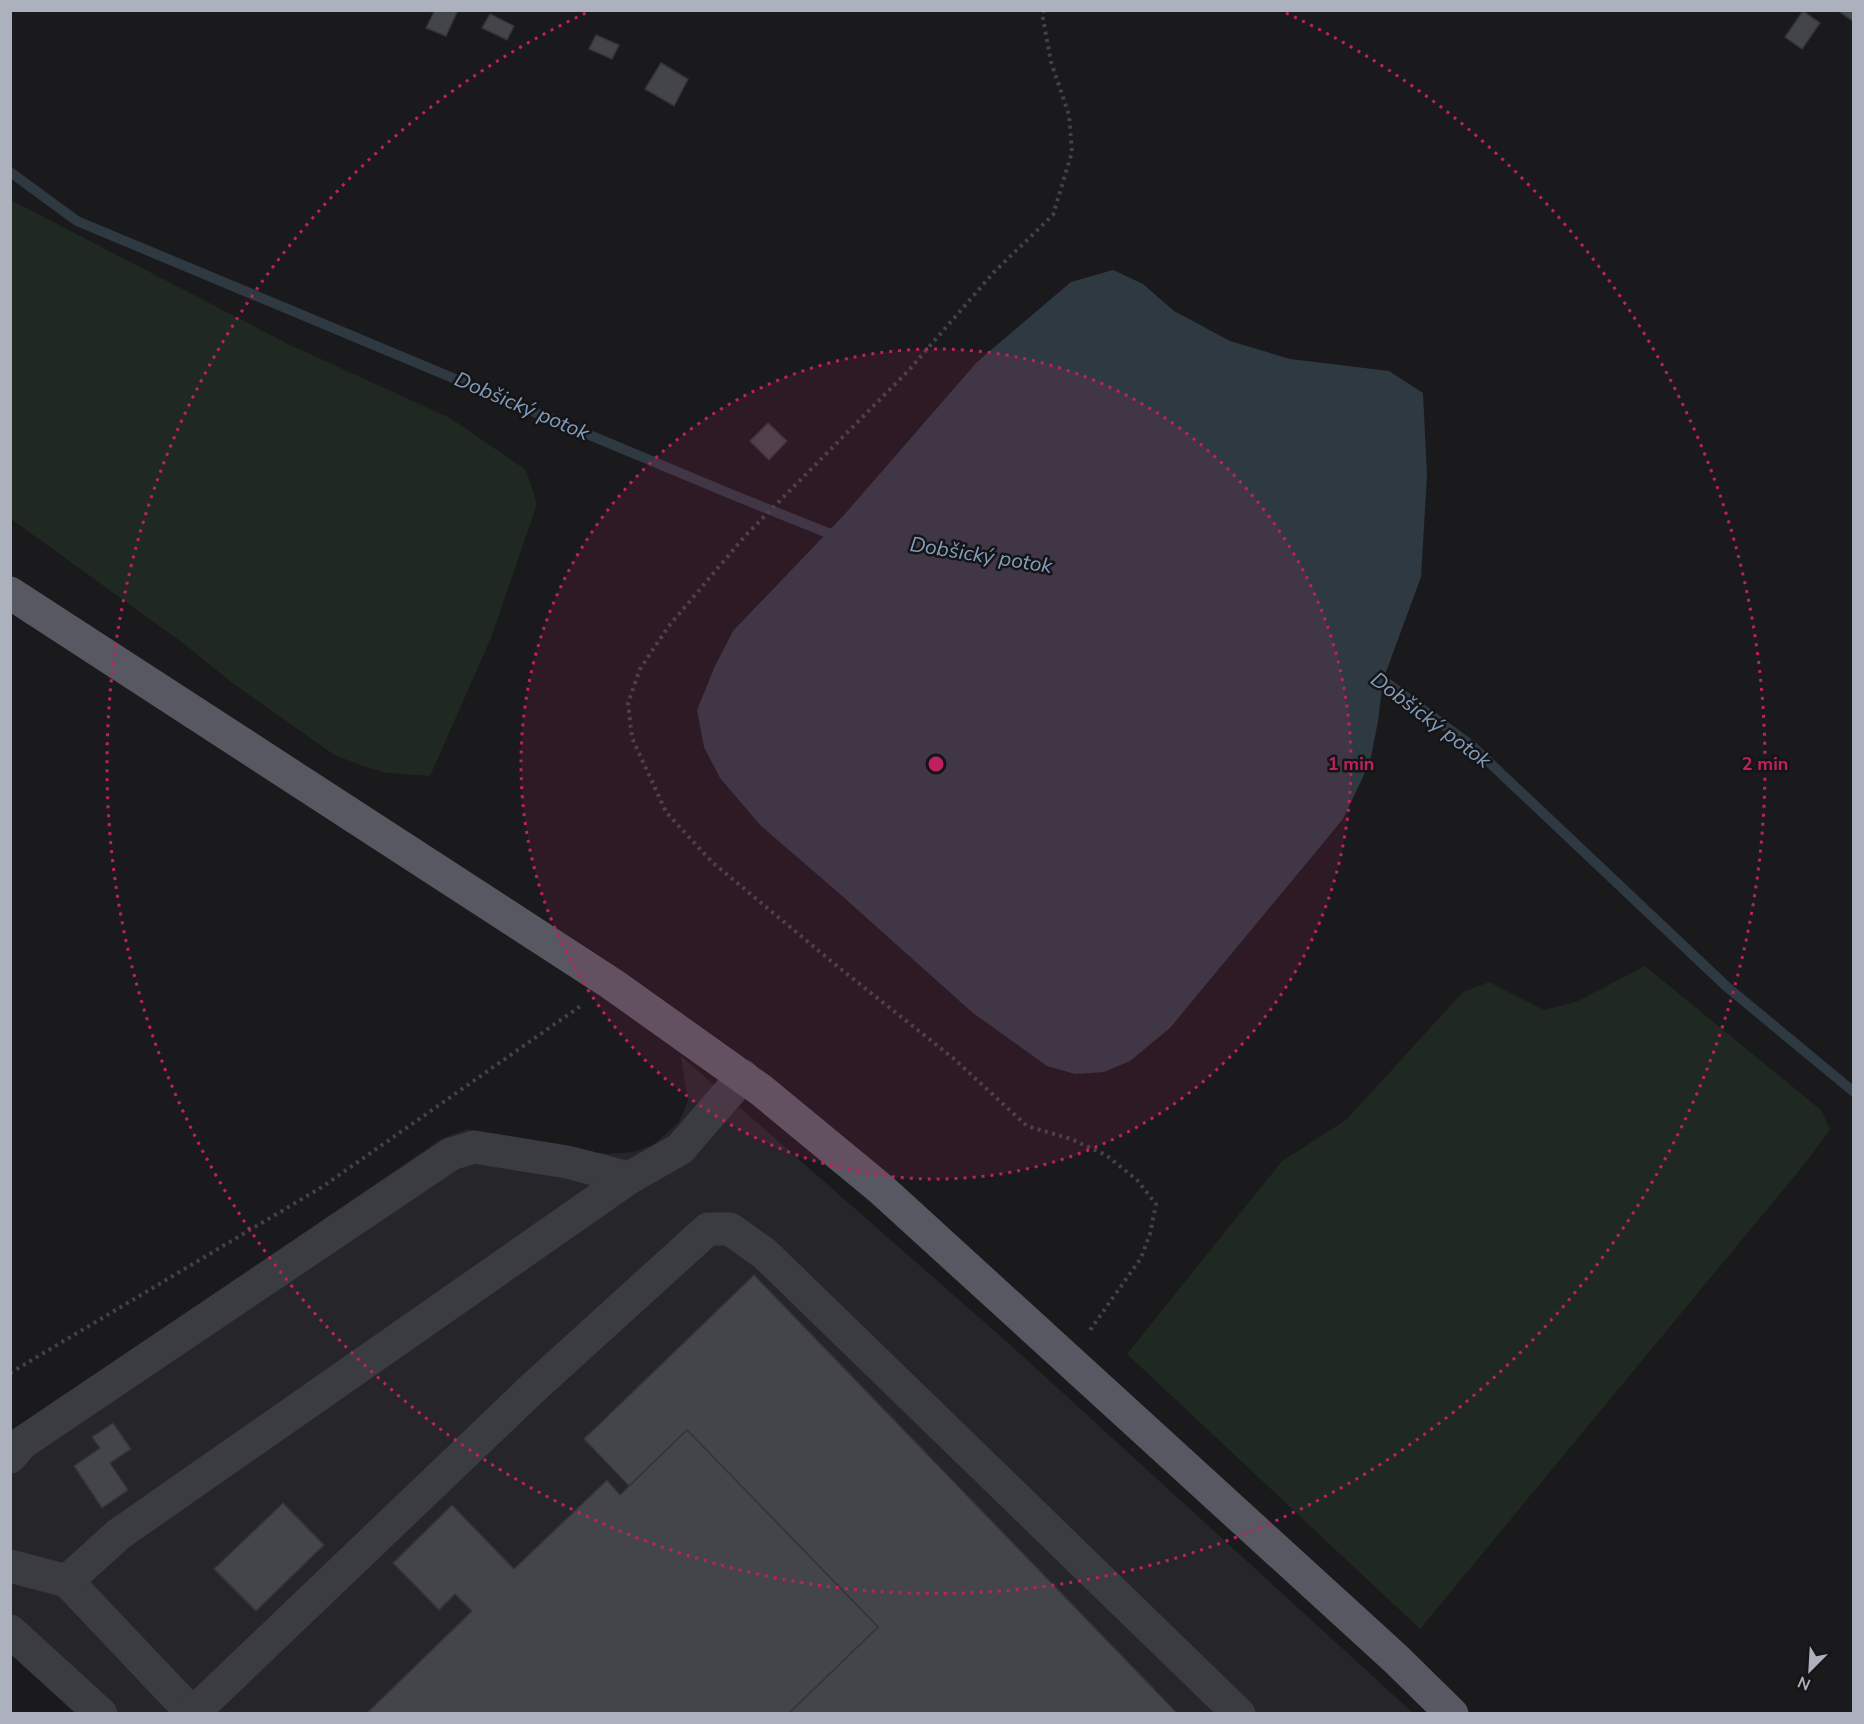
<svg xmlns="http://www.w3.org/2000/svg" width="1864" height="1724" viewBox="0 0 1864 1724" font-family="'Nunito Sans',sans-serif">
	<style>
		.built { fill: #26262a }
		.green { fill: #1f2821 }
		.water { fill: #2f3942 }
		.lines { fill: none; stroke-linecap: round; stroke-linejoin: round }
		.stream { stroke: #2f3942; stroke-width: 10 }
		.building { fill: #44454a; stroke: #343439; stroke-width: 1.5 }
		.path { stroke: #414349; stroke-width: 4; stroke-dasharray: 3 4.5; stroke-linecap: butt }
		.minor { stroke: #3b3c42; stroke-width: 33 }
		.major { stroke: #575861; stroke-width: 33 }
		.ring { fill: none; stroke: #c12060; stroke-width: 3; stroke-dasharray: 3 6 }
		.labels { text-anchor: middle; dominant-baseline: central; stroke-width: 5; stroke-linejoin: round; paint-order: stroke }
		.water-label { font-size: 21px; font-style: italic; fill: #829db9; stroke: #151518 }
		.centre { fill: #c12060; stroke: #151518; stroke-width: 3 }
		.ring-label { font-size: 18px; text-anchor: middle; font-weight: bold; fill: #c12060; stroke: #151518; stroke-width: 5; stroke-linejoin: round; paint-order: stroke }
	</style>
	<rect width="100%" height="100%" fill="#1a1a1d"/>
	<polygon class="built" points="681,1056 1015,1349 1413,1713 75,1713 11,1655 10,1434 441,1139 467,1129 606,1154 634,1152 654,1144 679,1122 688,1101"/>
	<g class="green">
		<polygon points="11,200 288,344 450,418 526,470 537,504 491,638 430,776 387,773 362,766 333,754 231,682 183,643 11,519"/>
		<polygon points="1645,966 1821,1110 1830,1129 1807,1161 1420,1629 1127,1354 1282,1161 1346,1120 1463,992 1489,982 1544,1010 1576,1002"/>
	</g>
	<polygon class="water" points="1113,270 1143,284 1174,311 1230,341 1290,359 1389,371 1423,393 1427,476 1421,577 1383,680 1378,721 1370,762 1343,819 1170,1028 1130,1061 1104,1072 1075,1074 1047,1066 973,1013 841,895 761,826 720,778 704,747 697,710 715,666 733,631 844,515 977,362 1071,282"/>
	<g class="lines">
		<g class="stream">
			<polyline points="10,172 77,221 738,497 828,533 841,535"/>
			<polyline points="1372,674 1383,680 1472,746 1727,987 1854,1092"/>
		</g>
	</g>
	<g class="building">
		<polygon points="435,10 458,10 446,36 426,28"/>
		<polygon points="1841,10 1854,10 1854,22 1840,12"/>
		<polygon points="1803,11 1820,23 1802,49 1785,37"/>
		<polygon points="490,14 514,26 507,40 482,28"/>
		<polygon points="596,35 619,45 612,59 589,49"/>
		<polygon points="661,63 688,79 674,106 645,89"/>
		<polygon points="768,423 787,441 769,460 750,441"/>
		<polygon points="754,1275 1178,1714 788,1714 878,1627 687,1430 629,1486 584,1439"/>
		<polygon points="113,1423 131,1449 110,1463 128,1490 102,1508 74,1466 100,1448 92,1437"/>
		<polygon points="687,1430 878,1627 788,1714 366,1714 472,1611 455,1594 439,1610 393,1563 452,1505 514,1569 607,1480 620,1495"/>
		<polygon points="283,1503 324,1545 256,1611 214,1569"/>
	</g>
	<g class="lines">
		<g class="path">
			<polyline points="1044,10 1042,13 1051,62 1069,115 1072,152 1053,215 994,272 909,370 745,536 668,627 640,669 628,703 632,738 666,812 712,862 837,966 953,1058 1027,1126 1071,1139 1106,1155 1137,1180 1156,1204 1150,1234 1141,1258 1088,1333"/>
			<polyline points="10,1373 322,1187 582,1005"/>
		</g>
		<g class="minor">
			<polyline points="10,1457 22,1443 451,1154 474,1147 567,1162 629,1178 680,1149 743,1076"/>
			<polyline points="10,1566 67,1581 192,1713"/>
			<polyline points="67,1581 119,1534 629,1178"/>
			<polyline points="10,1631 101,1714"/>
			<polyline points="192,1714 533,1388 708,1229 730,1229 765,1254 1239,1714"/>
		</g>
		<polyline class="major" points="10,593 612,984 761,1090 881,1189 1396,1659 1452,1714"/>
	</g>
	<circle cx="936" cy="764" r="415" fill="#c12060" fill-opacity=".12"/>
	<g class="ring">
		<circle cx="936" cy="764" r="415"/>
		<path d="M1286 13A829 829 0 1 1 586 13"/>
	</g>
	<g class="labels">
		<g class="water-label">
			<text transform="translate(522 406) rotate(23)">Dobšický potok</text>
			<text transform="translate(981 555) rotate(9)">Dobšický potok</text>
			<text transform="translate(1431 720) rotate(37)">Dobšický potok</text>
		</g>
	</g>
	<circle cx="936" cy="764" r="9" class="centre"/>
	<g class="ring-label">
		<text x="1351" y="770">1 min</text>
		<text x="1765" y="770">2 min</text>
	</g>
	<rect width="1864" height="1724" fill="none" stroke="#acb1bd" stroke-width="24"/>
	<g transform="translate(1810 1670) rotate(204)" stroke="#151518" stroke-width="4.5" paint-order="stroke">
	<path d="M0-4.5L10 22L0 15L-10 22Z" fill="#acb1bd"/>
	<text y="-9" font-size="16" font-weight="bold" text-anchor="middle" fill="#acb1bd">N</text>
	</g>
</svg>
